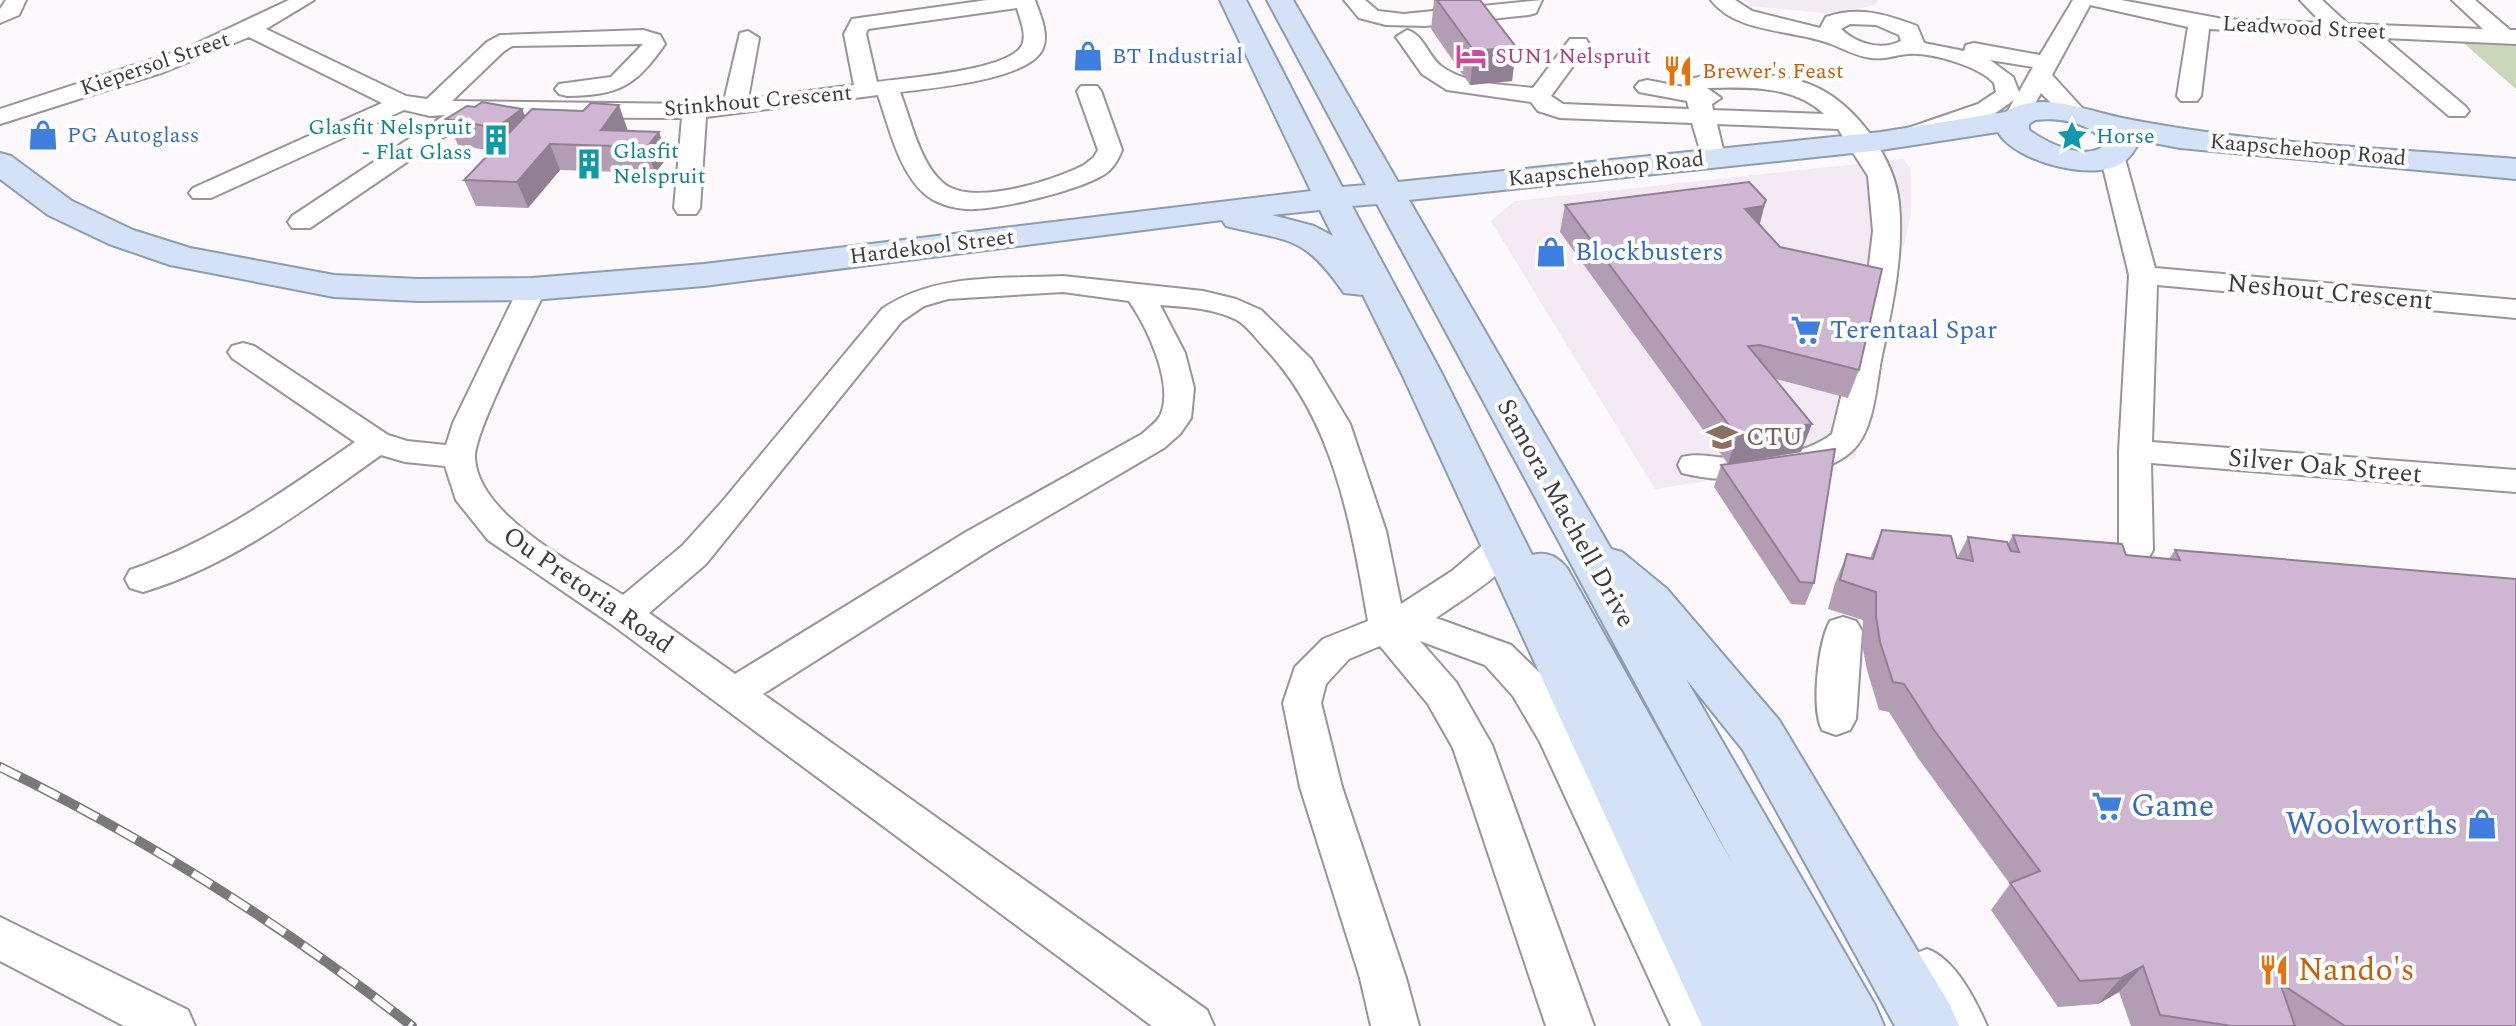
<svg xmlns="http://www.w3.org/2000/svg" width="2516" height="1026" viewBox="0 0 2516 1026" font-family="Spectral,serif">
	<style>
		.built { fill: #f3eaf4 }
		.green { fill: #cad7b8 }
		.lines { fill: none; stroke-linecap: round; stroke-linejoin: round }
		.minor-casing { stroke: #989498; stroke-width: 4 }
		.major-casing { stroke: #8c9cb2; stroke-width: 4 }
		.minor { fill: #fff; fill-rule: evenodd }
		.major { fill: #d4e2f7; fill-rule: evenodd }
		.rail-casing { stroke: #7a787a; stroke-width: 10 }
		.rail { stroke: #fff; stroke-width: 7; stroke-dasharray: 22; stroke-linecap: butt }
		.wall { fill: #b29db5 }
		.shaded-wall { fill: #918094 }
		.building { fill: #cfb7d3; stroke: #918094; stroke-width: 2 }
		.labels { text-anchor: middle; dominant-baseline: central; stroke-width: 8; stroke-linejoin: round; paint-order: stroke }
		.far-street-label { font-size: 22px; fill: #3d3c3d; stroke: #fff }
		.far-shop-label { font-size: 22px; fill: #366cbe; stroke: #fff; text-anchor: start }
		.far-hotel-label { font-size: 22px; fill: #b23c85; stroke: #fff; text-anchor: start }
		.far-food-label { font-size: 22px; fill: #c56008; stroke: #fff; text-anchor: start }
		.far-culture-label { font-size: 22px; fill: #0d838f; stroke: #fff; text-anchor: start }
		.shop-label { font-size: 26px; fill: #366cbe; stroke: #fff; text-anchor: start }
		.street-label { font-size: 26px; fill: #3d3c3d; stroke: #fff }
		.education-label { font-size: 26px; fill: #785e54; stroke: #fff; text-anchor: start }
		.near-shop-label { font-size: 32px; fill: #366cbe; stroke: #fff; text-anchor: start }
		.near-food-label { font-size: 32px; fill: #c56008; stroke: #fff; text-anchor: start }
	</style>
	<rect width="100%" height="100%" fill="#fcf8fc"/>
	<g class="built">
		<polygon points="1743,0 1878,0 1876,4 1862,8 1825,13 1751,6"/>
		<polygon points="1903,159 1911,169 1911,214 1855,458 1655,489 1491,221 1515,201"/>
	</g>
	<polygon class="green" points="2459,39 2516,42 2516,90 2516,89"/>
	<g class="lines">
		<g class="minor-casing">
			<g id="minor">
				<polygon points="6,0 26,0 19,15 0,23 0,9"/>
				<path d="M289,0H314L266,29L406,96L427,99L487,42L500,35L643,30L660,35L665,44C635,87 619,95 567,96L559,94L555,89L559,84L611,77L643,44L512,46L503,52L452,101L695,104L724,101L740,33L748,31L759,38L748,99L854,85L844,34L852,19L987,0H1035C1040,15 1049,33 1043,48C1031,80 931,88 900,92C911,120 919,161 942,182C969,208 1053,181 1084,165L1094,157L1098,150L1077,91L1081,86H1097L1101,91L1122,150C1119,158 1115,165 1109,171C1088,189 995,211 966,209C953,208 937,204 926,195C899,173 889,127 878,95L706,117L700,208L696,214H678L674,208L682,118L473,117L310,228H292L288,222L292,216L445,115L430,116L404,110L211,198H193L189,193L193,188L382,103L249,37L164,72L0,124V109L187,48ZM1017,8C1020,19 1027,34 1022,45C1010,71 904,78 877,82L866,34L868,29Z"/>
				<polygon points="1344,0 1365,0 1378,11 1404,14 1542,0 1536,13 1529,15 1425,26 1386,25 1359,18"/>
				<path d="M1711,0H1735L1752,11L1820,28L1826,17C1859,6 1885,14 1917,26L1924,43L1964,51L1966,45L1974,43L2040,55L2073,0H2121L2223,19L2322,23L2300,0H2322L2348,24L2483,29L2452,0H2475L2510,30H2516V44L2384,38L2465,106L2469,111L2465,116H2449L2356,37L2209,29L2201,96L2197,101H2181L2177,96L2188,27L2090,5L2052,75L2084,110L2088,115L2084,120H2068L2041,93L2025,121H2009L2005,116L2014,100L1994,114L1917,140L1908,138L1905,133L1908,128L1978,104L1996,92L1994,83C1979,66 1930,52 1908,54C1895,55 1885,60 1871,58C1856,56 1844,49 1831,44C1793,29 1737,34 1711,0ZM1850,24L1876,25L1899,35L1901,41C1881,51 1857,44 1841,29ZM1990,60L2033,67L2019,92L2013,77Z"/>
				<path d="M1407,30C1424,35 1428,56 1441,66C1467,85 1502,84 1533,88L1570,39H1586L1589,44L1551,96L1563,104L1689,109L1687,101L1639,92L1635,87L1639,82L1647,80L1684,87L1687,80C1719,69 1787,72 1818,88C1857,107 1895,159 1899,203C1904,255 1892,309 1881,360C1876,387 1874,431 1852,451C1818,483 1726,485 1682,473L1678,465L1682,457C1697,453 1711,457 1727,458C1762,458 1803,456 1832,434L1865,299L1873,231L1868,176L1838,129L1717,124L1725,158L1722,163H1704L1692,123L1560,118L1538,111L1531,102L1447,90L1422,74L1396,37ZM1707,88C1748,87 1793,85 1824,114L1713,110L1712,104L1721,98Z"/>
				<polygon points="2112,148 2121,150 2124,155 2155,268 2516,300 2516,318 2157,285 2152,442 2516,470 2516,492 2151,463 2153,550 2148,559 2136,562 2124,559 2119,550 2119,451 2129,275 2100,155 2103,150"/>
				<path d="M1063,276L1203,291L1236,299L1261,310L1311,359L1350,424L1386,531L1401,604L1452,571L1491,538L1503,535L1515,538L1520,547C1503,577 1464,598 1436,618L1511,645L1541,674L1577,735L1719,1026H1671L1540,742L1513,696L1485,665L1420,641L1456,682L1492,745L1594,1026H1546L1453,748L1428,704L1380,646L1349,659L1326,684L1321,703L1342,787L1406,978L1419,1026H1371L1360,978L1300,787L1283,703L1295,667L1323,639L1368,621C1351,524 1334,419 1263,346C1255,337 1247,326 1237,320C1213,308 1187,307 1160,305L1185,353L1194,388L1191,418L1180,434L1164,448L990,550L763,694L1207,1010L1214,1026H1152L611,624L488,540L456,500L445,466L405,462L381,455C306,508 233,565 143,592L130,588L125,579L130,570C214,541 283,492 355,442L232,358L228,352L232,346L243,343L254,346L388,435L407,441L446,445L453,423L518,289L522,283L532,281L542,283L546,289C533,318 473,434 475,458C478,516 578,566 623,595L682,546L721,503L882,309C934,273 1002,279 1063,276ZM1063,292L1129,301C1147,327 1175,385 1160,416C1156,423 1148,428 1142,434L966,532L735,674L649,613L706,564L902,321L924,306L948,299Z"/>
				<path d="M1843,617L1856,621L1862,631L1856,719L1850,730L1836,735L1822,730C1811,708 1818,643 1830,621Z"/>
				<polygon points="0,917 188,1010 195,1026 124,1026 0,961"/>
				<path d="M1927,949C1955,959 1975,999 1987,1026H1936L1904,970L1911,955Z"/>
			</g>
		</g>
		<g class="major-casing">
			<path id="major" d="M1220,0H1246L1342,187L1366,185L1267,0H1293L1398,182L1881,132L2005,112C2044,90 2082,110 2122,118C2251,144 2385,148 2516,159V179L2180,148L2133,139L2137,146C2134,151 2130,157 2125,161C2097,184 2015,162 1998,132L1881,150L1409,200L1611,549L1622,552L1667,589L1779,720L1950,1005L1959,1026H1895L1743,750L1686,679L1875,1005L1884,1026H1702L1402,374L1363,295L1344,293C1303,234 1290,242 1226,226L1222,220L704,286L532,300L418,301L334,297L170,265L109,244L48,215L0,179V153L11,156L72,201L133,230L190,248L334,275L418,279L532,278L704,264L1311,191ZM2035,120C2058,117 2093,122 2105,145C2085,162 2047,143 2029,130V124ZM1377,204L1734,866L1567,568C1557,556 1547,551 1532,555L1442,374L1352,206ZM1320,210L1333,236L1314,226L1272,215Z"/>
		</g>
		<use href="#minor" class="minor"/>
		<use href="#major" class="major"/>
		<g class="rail-casing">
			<path id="rail" d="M0,767C147,839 283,925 412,1026"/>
		</g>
		<use href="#rail" class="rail"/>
	</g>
	<g class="wall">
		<polygon points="1434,0 1480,0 1516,47 1512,81 1470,85 1431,29"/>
		<polygon points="475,107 522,109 525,116 628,131 667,158 655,173 560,170 528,208 476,206 464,180 492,151 458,145 446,119"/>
		<polygon points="1565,205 1759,224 1780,247 1859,370 1848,398 1776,379 1801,452 1728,464 1560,232"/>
		<polygon points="1721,465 1814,583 1805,605 1791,604 1714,487"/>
		<polygon points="1882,530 1957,558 1968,537 2008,544 2013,535 2126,555 2169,559 2175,550 2516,1026 2131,1026 2119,992 2098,1004 2058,1007 1991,910 2010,884 1918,758 1889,712 1879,710 1867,670 1862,644 1863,620 1828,609 1835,583 1847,554 1870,558"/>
	</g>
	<g class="shaded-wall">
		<polygon points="1516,47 1512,81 1470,85 1474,51"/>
		<polygon points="619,105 628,131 601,130"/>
		<polygon points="522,109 533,134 506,154 496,128"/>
		<polygon points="659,132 667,158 655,173 647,147"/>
		<polygon points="550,144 560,170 528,208 517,182"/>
		<polygon points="1766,200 1759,227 1745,209"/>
		<polygon points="1812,424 1801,452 1728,464 1737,436"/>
		<polygon points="2143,966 2119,992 2098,1004 2121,978"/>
	</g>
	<g class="building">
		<polygon points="1437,0 1480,0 1516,47 1474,51"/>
		<polygon points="482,102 522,109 496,128 446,119 467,106 475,107"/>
		<polygon points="591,103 619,105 601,130 659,132 647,147 550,144 517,182 464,180 532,109 583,111"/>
		<polygon points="1749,182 1766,200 1763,206 1745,209 1780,247 1882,269 1859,370 1760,345 1748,346 1812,424 1737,436 1565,205"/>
		<polygon points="1835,449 1814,583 1800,582 1721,465"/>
		<polygon points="1882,530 1951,536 1957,558 1973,561 1968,537 2007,542 2011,551 2019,552 2013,535 2122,544 2126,555 2180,560 2175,550 2516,579 2516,1026 2345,1026 2280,983 2295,1026 2232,1026 2160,1015 2143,966 2121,978 2080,981 2010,883 2040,871 1934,730 1904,684 1893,682 1880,642 1876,616 1876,592 1840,580 1847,554 1873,559"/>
	</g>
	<defs>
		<g id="shop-bare" transform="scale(2.4)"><path d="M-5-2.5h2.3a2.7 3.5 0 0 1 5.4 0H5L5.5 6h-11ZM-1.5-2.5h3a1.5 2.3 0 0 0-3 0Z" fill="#3f7fe0" stroke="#fff" stroke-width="2.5" paint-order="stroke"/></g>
		<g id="hotel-bare" transform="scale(2.4)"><path d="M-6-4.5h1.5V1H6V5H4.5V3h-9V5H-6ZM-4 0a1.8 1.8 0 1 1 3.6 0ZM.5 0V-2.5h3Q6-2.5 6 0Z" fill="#d1479c" stroke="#fff" stroke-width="2.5" paint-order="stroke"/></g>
		<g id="restaurant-bare" transform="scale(2.4)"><path d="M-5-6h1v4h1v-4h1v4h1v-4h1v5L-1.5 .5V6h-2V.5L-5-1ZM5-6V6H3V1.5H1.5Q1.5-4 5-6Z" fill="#e8710a" stroke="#fff" stroke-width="2.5" paint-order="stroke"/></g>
		<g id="sight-bare" transform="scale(2.4)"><path d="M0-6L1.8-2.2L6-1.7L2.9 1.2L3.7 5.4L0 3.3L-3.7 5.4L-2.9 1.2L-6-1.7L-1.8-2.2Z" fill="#0f9aa8" stroke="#fff" stroke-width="2.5" paint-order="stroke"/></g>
		<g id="building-bare" transform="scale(2.4)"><path d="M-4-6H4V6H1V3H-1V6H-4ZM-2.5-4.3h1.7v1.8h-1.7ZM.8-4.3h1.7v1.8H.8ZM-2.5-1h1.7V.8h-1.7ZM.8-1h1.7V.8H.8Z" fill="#0f9aa8" stroke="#fff" stroke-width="2.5" paint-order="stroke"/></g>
		<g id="supermarket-bare" transform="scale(2.4)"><path d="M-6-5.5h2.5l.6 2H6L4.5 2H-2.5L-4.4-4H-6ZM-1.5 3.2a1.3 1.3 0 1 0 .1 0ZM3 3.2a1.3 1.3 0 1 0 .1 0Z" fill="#3f7fe0" stroke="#fff" stroke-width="2.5" paint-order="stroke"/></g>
		<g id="university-bare" transform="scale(2.4)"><path d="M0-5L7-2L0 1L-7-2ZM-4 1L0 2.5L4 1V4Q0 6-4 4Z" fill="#8d6e63" stroke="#fff" stroke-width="2.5" paint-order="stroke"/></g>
	</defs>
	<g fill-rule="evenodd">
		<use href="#shop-bare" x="1088" y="56"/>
		<use href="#hotel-bare" x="1471" y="56"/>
		<use href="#restaurant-bare" x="1678" y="71"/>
		<use href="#shop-bare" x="43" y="135"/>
		<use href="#sight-bare" x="2072" y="136"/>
		<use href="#building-bare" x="496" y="140"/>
		<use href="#building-bare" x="589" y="164"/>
		<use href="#shop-bare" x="1551" y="252"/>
		<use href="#supermarket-bare" x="1806" y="330"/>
		<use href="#university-bare" x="1722" y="437"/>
		<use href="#supermarket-bare" x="2107" y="806"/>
		<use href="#shop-bare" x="2482" y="824"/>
		<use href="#restaurant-bare" x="2274" y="970"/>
	</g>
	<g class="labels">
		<g class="far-street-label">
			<text transform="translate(2304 28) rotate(3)">Leadwood Street</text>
			<text transform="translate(155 64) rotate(-19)">Kiepersol Street</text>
			<text transform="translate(758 101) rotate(-5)">Stinkhout Crescent</text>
			<text transform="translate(2308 150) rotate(5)">Kaapschehoop Road</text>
			<text transform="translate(1606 169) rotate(-6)">Kaapschehoop Road</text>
			<text transform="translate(932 247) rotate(-7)">Hardekool Street</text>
		</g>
		<g class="far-shop-label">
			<text x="1112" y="56">BT Industrial</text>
			<text x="67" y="135">PG Autoglass</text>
		</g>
		<g class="far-hotel-label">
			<text x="1495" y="56">SUN1 Nelspruit</text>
		</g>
		<g class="far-food-label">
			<text x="1702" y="71">Brewer's Feast</text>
		</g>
		<g class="far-culture-label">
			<text x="472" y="127" text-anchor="end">Glasfit Nelspruit<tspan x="472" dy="25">- Flat Glass</tspan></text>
			<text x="2096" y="136">Horse</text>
			<text x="613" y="151">Glasfit<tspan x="613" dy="25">Nelspruit</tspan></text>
		</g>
		<g class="shop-label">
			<text x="1575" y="252">Blockbusters</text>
			<text x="1830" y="330">Terentaal Spar</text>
		</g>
		<g class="street-label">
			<text transform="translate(2330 292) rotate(5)">Neshout Crescent</text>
			<text transform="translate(2325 466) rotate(5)">Silver Oak Street</text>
			<text transform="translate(1566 513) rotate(61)">Samora Machell Drive</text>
			<text transform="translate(588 590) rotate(35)">Ou Pretoria Road</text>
		</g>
		<g class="education-label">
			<text x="1746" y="437">CTU</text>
		</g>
		<g class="near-shop-label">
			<text x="2131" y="806">Game</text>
			<text x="2458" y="824" text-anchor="end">Woolworths</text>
		</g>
		<g class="near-food-label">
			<text x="2298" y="970">Nando's</text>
		</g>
	</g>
</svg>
